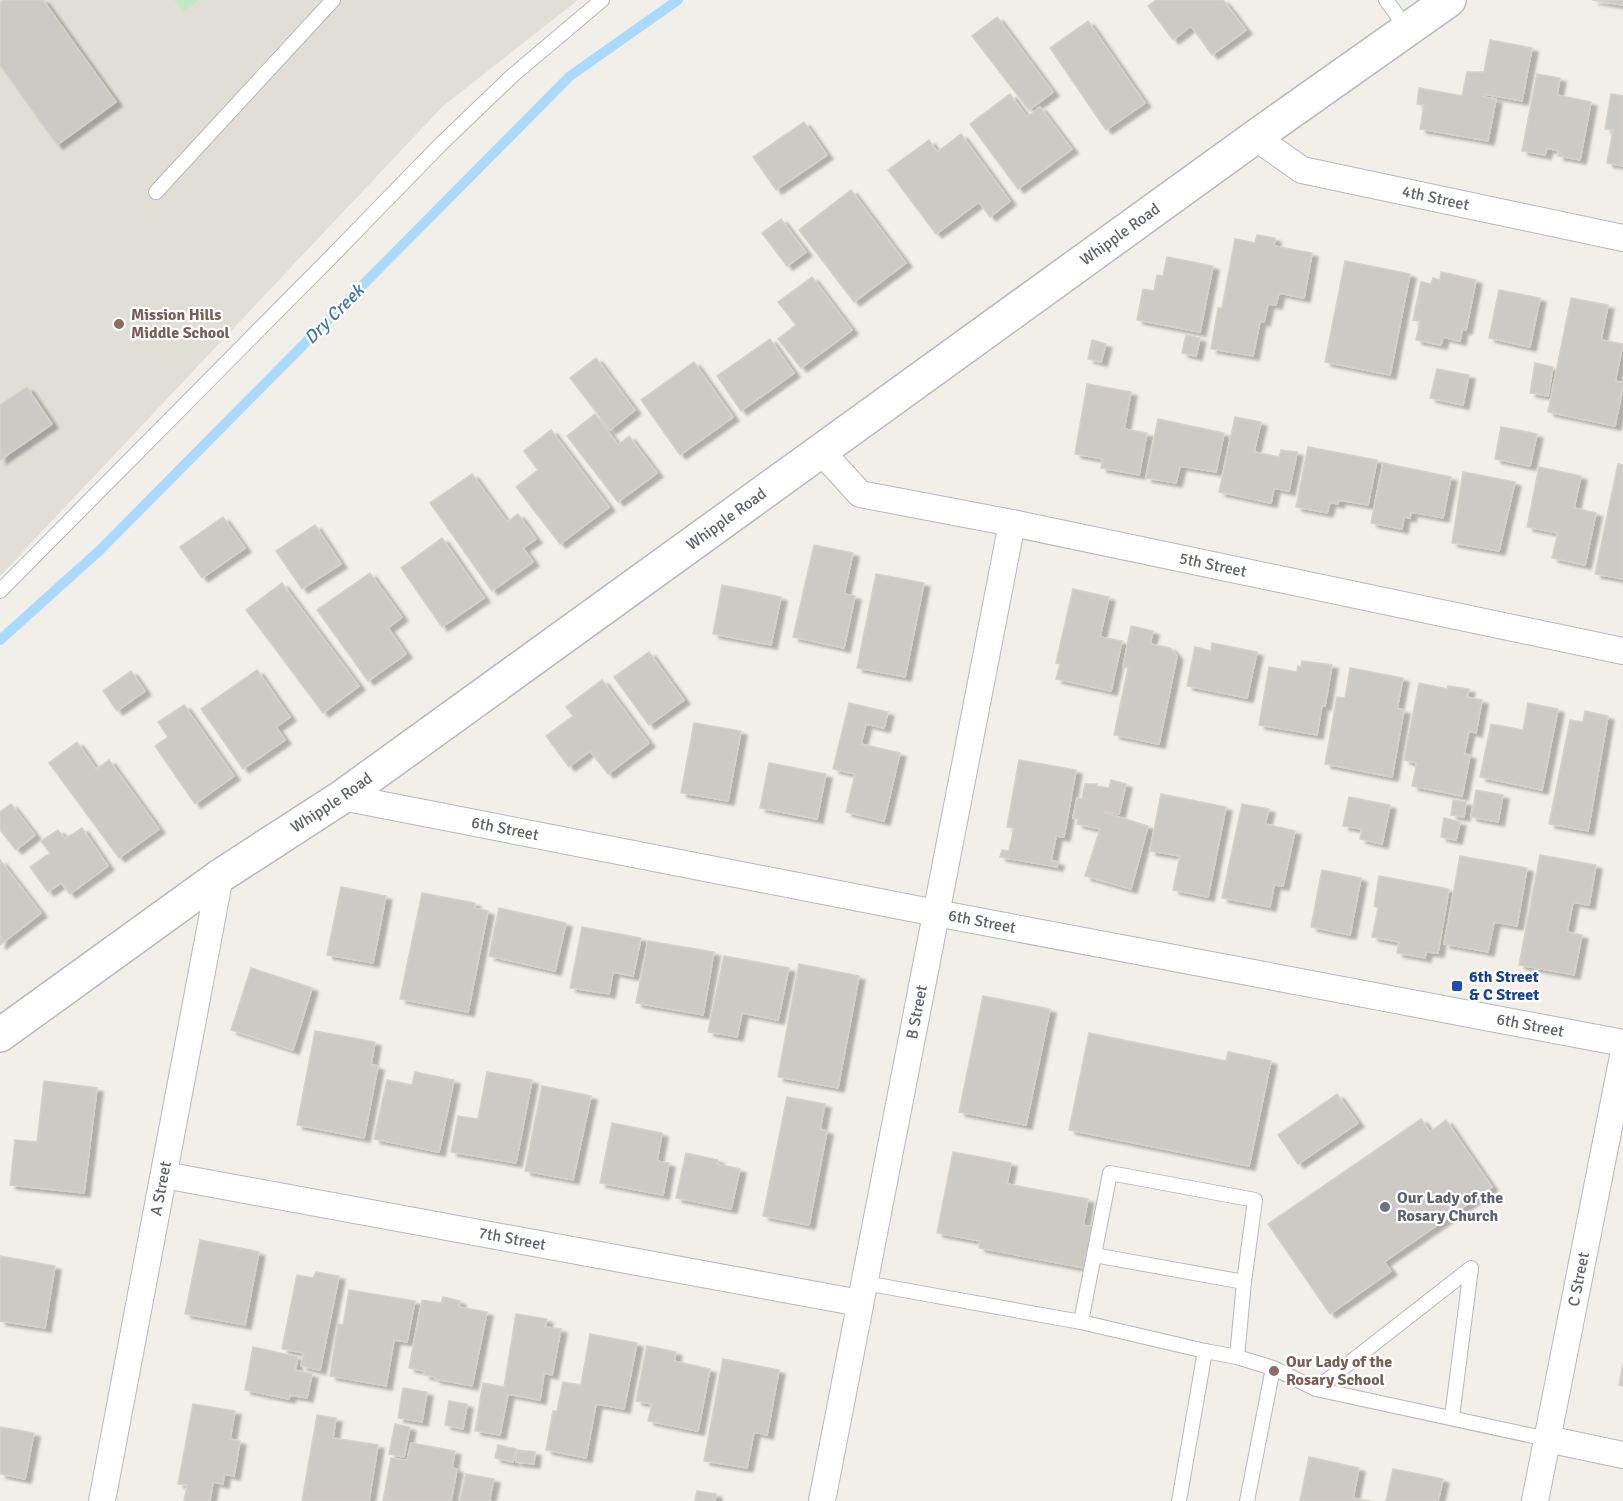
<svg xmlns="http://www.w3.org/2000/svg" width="1623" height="1501" viewBox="0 0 1623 1501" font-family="Signika,sans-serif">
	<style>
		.education { fill: #e1ded6 }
		.green { fill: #c5e8c5 }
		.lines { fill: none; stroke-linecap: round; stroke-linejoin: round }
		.stream { stroke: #aadaff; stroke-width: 10 }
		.building { fill: #cccac5; stroke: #d6d1c6; stroke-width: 1.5; filter: url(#shadow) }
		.lane-casing { stroke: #b5b8bc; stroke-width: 16 }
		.street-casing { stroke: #b5b8bc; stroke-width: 28 }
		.secondary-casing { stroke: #b6babf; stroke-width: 36 }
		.lane { stroke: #fff; stroke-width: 14 }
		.street { stroke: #fff; stroke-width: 26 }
		.secondary { stroke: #fff; stroke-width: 33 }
		.education-dot { fill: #8d6e63; stroke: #fff; stroke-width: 2 }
		.transit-dot { fill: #1a4fb4; stroke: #fff; stroke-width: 2 }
		.worship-dot { fill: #6b7280; stroke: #fff; stroke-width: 2 }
		.labels { text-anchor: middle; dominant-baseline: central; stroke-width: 4.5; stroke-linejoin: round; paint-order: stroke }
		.street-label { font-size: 16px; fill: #5f6368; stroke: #fff }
		.education-label { font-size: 16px; font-weight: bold; fill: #785e54; stroke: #fff; text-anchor: start }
		.transit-label { font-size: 16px; font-weight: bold; fill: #164399; stroke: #fff; text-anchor: start }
		.worship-label { font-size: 16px; font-weight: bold; fill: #5b616d; stroke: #fff; text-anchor: start }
		.water-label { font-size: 18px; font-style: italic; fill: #4174aa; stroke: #fff }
	</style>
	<defs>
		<filter id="shadow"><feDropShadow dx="6" dy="4" stdDeviation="1.5" flood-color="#0004"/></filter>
	</defs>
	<rect width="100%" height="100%" fill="#f1efe8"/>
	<polygon class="education" points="0,0 578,0 443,106 0,576"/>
	<polygon class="green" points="174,0 199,0 183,12"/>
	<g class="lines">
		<polyline class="stream" points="0,640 99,551 570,76 678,0"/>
	</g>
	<g class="building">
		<polygon points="4,0 43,0 116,102 57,145 0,65 0,3"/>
		<polygon points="1156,0 1223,0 1246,30 1212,55 1191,26 1173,40 1148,6"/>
		<polygon points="1592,0 1623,0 1623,5"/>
		<polygon points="997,17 1053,92 1029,110 972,36"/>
		<polygon points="1088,21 1145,103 1106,130 1050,48"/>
		<polygon points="1490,40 1532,48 1522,101 1484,94 1483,97 1496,99 1488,141 1420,129 1424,105 1417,104 1419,88 1462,96 1467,72 1484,72"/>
		<polygon points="1537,74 1560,78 1557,95 1591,102 1580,160 1558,156 1559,151 1547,148 1545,155 1522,151"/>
		<polygon points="1010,94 1027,117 1040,107 1072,149 1018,189 970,124"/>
		<polygon points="1611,94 1623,96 1623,166 1607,163 1613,130 1605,129"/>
		<polygon points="804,122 827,155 776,190 753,157"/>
		<polygon points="961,134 1010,201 990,217 979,202 936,234 888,170 929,140 937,152"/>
		<polygon points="851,190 906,263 854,302 799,230"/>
		<polygon points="781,219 806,252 787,266 762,233"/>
		<polygon points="1257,235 1275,238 1274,246 1312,253 1304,298 1279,293 1276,305 1268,304 1264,322 1260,321 1253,356 1211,349 1218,308 1222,308 1235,239 1255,243"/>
		<polygon points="1167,257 1213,266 1200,332 1137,320 1143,289 1154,291 1157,275 1163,276"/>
		<polygon points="1345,261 1410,274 1390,375 1325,362"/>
		<polygon points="1441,272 1476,280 1466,330 1462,329 1460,341 1443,337 1441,345 1416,340 1420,321 1413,320 1421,282 1431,284 1433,278 1440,280"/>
		<polygon points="812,277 852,330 801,368 778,339 796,325 778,302"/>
		<polygon points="1499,290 1540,298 1530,347 1489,338"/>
		<polygon points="1571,298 1608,305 1601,340 1623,344 1615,381 1623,383 1623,387 1615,426 1548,412"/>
		<polygon points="1186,335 1200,338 1196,356 1182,353"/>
		<polygon points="770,339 794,373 741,411 717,376"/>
		<polygon points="1092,340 1106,344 1101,362 1088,359"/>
		<polygon points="596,358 635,410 610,430 570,378"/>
		<polygon points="694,362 733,417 680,455 641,400"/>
		<polygon points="1535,363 1553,367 1548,396 1530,393"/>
		<polygon points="1437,369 1469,375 1463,405 1430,398"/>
		<polygon points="1087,384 1131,392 1124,429 1147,433 1139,475 1101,468 1103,459 1075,454"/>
		<polygon points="27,387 52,424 0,460 0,405"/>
		<polygon points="595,414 618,445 629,436 657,473 618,502 567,436"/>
		<polygon points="1235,417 1261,422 1254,452 1279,457 1281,450 1297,452 1289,491 1274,488 1271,503 1219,492"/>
		<polygon points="1158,419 1224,433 1216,472 1180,466 1176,483 1146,478"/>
		<polygon points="1501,427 1537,434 1530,466 1495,459"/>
		<polygon points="551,430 609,507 560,544 516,487 538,470 524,451"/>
		<polygon points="1308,447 1377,460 1368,505 1339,500 1338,504 1330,502 1327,513 1296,507"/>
		<polygon points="1383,463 1451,477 1443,518 1411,512 1410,518 1404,517 1402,529 1371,523"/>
		<polygon points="1618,464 1623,465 1623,579 1595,574"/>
		<polygon points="1539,467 1581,476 1574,508 1596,513 1585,565 1552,558 1558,533 1527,527"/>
		<polygon points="1463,472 1515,482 1499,551 1452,543"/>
		<polygon points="472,474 507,522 518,514 536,539 523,548 533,562 492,591 430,503"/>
		<polygon points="223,517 245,548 202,578 180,547"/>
		<polygon points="315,525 341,564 302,589 276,551"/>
		<polygon points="442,538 484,598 442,627 401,568"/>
		<polygon points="814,545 853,553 844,594 855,596 844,648 793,637"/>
		<polygon points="370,573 402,617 388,628 406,654 368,681 317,610"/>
		<polygon points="876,574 924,583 905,677 857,668"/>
		<polygon points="282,583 359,686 323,713 246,610"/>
		<polygon points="722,585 781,597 771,645 713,634"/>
		<polygon points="1073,589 1109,597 1100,637 1122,641 1111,691 1056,679 1060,664 1056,663"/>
		<polygon points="1131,626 1153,631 1150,644 1170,648 1177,656 1159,744 1114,735 1128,668 1123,667"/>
		<polygon points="1212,643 1257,652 1247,698 1187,686 1195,647 1211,651"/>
		<polygon points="649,652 684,700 649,725 614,677"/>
		<polygon points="1302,661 1332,665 1325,706 1322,705 1317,735 1259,725 1269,667 1297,672 1298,666 1301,667"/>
		<polygon points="1350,668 1403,678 1397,709 1404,710 1392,777 1325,764 1337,697 1345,698"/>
		<polygon points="257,670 290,717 276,727 285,740 243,769 201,709"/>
		<polygon points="131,671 145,691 117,711 103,691"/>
		<polygon points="602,680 649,743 608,774 590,751 569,767 546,736 573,716 566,707"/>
		<polygon points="1419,683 1447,689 1448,686 1469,689 1467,697 1482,700 1476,733 1469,731 1464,754 1470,755 1462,796 1412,786 1417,763 1404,760"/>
		<polygon points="849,703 888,712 884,728 866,724 861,744 900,753 884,821 846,812 855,774 833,769"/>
		<polygon points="1528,703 1558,709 1542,790 1480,777 1491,724 1523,730"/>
		<polygon points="184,705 234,776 195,804 155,746 168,737 158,722"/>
		<polygon points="1585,711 1608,716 1588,831 1549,824 1570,720 1583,722"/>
		<polygon points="694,723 741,731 728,801 681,793"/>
		<polygon points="77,742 96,769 109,760 159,829 119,858 49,763"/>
		<polygon points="1019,760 1076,770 1064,837 1056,836 1051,861 1058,862 1057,867 1000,857 1002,850 1009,851 1014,828 1007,827"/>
		<polygon points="769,763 826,774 817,819 760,808"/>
		<polygon points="1111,780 1126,784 1119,814 1105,811 1105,813 1148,826 1131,889 1085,876 1100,829 1077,824 1078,819 1073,818 1077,798 1082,799 1085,784 1097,784 1096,786 1109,788"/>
		<polygon points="1476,790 1503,795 1498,822 1471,817"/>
		<polygon points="1161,794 1226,807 1208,897 1173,890 1180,856 1150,851"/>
		<polygon points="1349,797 1390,805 1382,844 1360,839 1362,829 1343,826"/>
		<polygon points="1453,800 1466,802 1464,817 1451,815"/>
		<polygon points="11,804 35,835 16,850 0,830 0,812"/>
		<polygon points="1242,804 1269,809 1265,824 1295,831 1283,886 1274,885 1270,907 1222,898"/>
		<polygon points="1444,818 1460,822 1456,840 1441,837"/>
		<polygon points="82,828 108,866 70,894 61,883 48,892 30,867 50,853 41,841 58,830 65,839"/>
		<polygon points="1540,855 1596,865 1589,905 1573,902 1567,932 1582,935 1574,975 1519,965"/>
		<polygon points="1460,856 1527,868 1517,926 1494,922 1488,952 1444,944"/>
		<polygon points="0,860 41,913 0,945"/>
		<polygon points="1322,870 1361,878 1350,935 1311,927"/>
		<polygon points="1379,876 1449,889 1438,953 1426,952 1425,958 1397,953 1399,942 1372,937 1378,908 1374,906"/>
		<polygon points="341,887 386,896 373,963 327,955"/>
		<polygon points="422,893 475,903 474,908 488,911 468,1012 400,999"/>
		<polygon points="499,908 566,923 555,971 489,956"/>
		<polygon points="582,927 641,938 633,976 613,972 609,994 570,988"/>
		<polygon points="648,941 714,952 703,1015 636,1003"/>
		<polygon points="724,956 789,968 778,1020 742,1013 737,1037 708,1032"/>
		<polygon points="799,964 859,976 838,1088 778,1077"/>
		<polygon points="251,968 312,988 293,1050 231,1030"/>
		<polygon points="983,996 1050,1009 1026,1125 959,1112"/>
		<polygon points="315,1031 375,1042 371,1065 378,1066 364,1138 297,1125"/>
		<polygon points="1089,1033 1226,1061 1228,1052 1271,1061 1249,1166 1069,1130"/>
		<polygon points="415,1072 454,1080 439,1152 374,1139 387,1080 412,1085"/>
		<polygon points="487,1072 532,1080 516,1163 451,1152 458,1116 478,1119"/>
		<polygon points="44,1081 97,1088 84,1193 10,1185 15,1140 37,1142"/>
		<polygon points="542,1086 591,1096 573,1180 525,1171"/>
		<polygon points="1337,1094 1358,1123 1298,1164 1278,1135"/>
		<polygon points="787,1097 825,1104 820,1129 827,1131 809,1225 763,1216"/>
		<polygon points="1421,1119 1430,1132 1446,1120 1492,1187 1384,1262 1391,1271 1330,1314 1268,1224"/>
		<polygon points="612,1123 662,1133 657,1161 669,1163 663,1195 600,1183"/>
		<polygon points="953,1152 1011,1163 1007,1184 1088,1199 1083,1225 1092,1227 1085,1268 979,1248 980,1241 937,1233"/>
		<polygon points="686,1153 718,1160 717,1164 740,1169 731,1209 676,1198"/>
		<polygon points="200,1240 259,1252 245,1325 185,1314"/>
		<polygon points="0,1256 55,1266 45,1328 0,1321"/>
		<polygon points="316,1272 339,1276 320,1370 301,1366 304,1353 282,1349 297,1275 313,1278"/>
		<polygon points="349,1290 415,1301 407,1342 394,1340 386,1386 330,1376 338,1324 343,1325"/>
		<polygon points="443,1297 460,1301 459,1307 487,1312 472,1386 435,1379 435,1377 424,1375 425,1371 409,1368 422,1300 441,1303"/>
		<polygon points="516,1314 547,1319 545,1327 561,1329 552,1375 544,1373 540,1400 508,1394 500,1435 475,1431 483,1383 504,1387"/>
		<polygon points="590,1334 637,1343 624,1409 596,1404 586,1458 546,1450 553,1411 557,1411 563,1382 581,1385"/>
		<polygon points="647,1346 676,1352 674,1361 710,1369 698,1431 648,1421 652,1404 636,1401"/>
		<polygon points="253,1347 298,1357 295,1370 312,1374 307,1398 290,1395 289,1399 245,1390"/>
		<polygon points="723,1359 779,1370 767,1435 754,1432 747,1468 704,1461"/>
		<polygon points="1623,1364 1623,1386 1619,1385"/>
		<polygon points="403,1388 427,1392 422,1422 398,1418"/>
		<polygon points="449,1401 467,1404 463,1429 445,1425"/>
		<polygon points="193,1404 235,1411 230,1439 240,1441 234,1476 224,1474 223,1484 213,1482 210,1501 184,1501 187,1485 178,1484"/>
		<polygon points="317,1415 336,1418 333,1438 378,1445 369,1501 302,1501"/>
		<polygon points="395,1424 410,1427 404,1457 389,1454"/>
		<polygon points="0,1427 34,1433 25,1479 0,1474"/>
		<polygon points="411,1443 455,1451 452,1468 457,1469 451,1501 383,1501 391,1458 407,1461"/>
		<polygon points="498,1445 516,1449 513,1462 495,1458"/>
		<polygon points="517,1450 535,1452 534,1464 516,1462"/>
		<polygon points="1309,1457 1359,1468 1353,1498 1370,1501 1300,1501"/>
		<polygon points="1393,1469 1443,1479 1438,1501 1386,1501"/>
		<polygon points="466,1474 494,1479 489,1501 492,1501 460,1501"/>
		<polygon points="697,1491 716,1494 715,1501 695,1501"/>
	</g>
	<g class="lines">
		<g class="lane-casing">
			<g id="lane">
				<polyline points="1386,0 1408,30"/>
				<polyline points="156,192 333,0"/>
				<polyline points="0,591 334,254 440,145 512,76 602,0"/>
				<polyline points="1094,1255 1110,1173 1255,1200 1244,1282"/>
				<polyline points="865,1283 1081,1322 1205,1351 1237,1357 1273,1368 1316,1389 1547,1439"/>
				<polyline points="1081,1322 1094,1255 1244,1282 1237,1357"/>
				<polyline points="1316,1389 1471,1268 1452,1417"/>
				<polyline points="1179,1501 1205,1351"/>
				<polyline points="1247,1501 1273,1368"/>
			</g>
		</g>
		<g class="street-casing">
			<g id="street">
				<path id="s1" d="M1255,137L1302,170L1623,238"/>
				<path id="s2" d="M821,451L860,494L1012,523L1623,651"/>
				<path id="s3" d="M342,797L936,913L1623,1043"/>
				<path id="s4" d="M164,1175L860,1303"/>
				<polyline points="1547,1439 1623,1455"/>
				<path id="s5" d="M102,1501L220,876"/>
				<path id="s6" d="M822,1501L1012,523"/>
				<path id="s7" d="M1535,1501L1623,1056"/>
			</g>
		</g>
		<g class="secondary-casing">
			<g id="secondary">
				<path id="s8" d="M0,1035L220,876L342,797L1255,137L1449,0"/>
			</g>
		</g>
		<use href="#lane" class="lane"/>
		<use href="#street" class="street"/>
		<use href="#secondary" class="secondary"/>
	</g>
	<g class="education-dot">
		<circle cx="119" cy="324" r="6"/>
		<circle cx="1274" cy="1371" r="6"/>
	</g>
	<rect class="transit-dot" x="1451" y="980" width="12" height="12" rx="3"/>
	<circle class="worship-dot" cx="1385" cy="1207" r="6"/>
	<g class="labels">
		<g class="street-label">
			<text stroke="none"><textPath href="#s1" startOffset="194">4th Street</textPath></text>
			<text stroke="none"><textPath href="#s8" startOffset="1377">Whipple Road</textPath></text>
			<text stroke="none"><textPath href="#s8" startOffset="891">Whipple Road</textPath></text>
			<text stroke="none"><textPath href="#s2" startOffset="418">5th Street</textPath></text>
			<text stroke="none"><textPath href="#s8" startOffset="405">Whipple Road</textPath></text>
			<text stroke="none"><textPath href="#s3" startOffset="166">6th Street</textPath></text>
			<text stroke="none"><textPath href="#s3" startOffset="652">6th Street</textPath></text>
			<text stroke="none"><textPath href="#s6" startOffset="498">B Street</textPath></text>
			<text stroke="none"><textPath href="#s3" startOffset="1210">6th Street</textPath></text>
			<text stroke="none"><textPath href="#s5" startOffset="318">A Street</textPath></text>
			<text stroke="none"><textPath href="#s4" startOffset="354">7th Street</textPath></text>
			<text stroke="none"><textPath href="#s7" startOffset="226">C Street</textPath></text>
		</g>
		<g class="education-label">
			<text x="131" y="315">Mission Hills<tspan x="131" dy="18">Middle School</tspan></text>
			<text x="1286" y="1362">Our Lady of the<tspan x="1286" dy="18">Rosary School</tspan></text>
		</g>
		<g class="transit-label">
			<text x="1469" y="977">6th Street<tspan x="1469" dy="18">&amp; C Street</tspan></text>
		</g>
		<g class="worship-label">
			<text x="1397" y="1198">Our Lady of the<tspan x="1397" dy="18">Rosary Church</tspan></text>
		</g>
		<g class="water-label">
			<text transform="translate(334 314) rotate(-45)">Dry Creek</text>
		</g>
	</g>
</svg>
